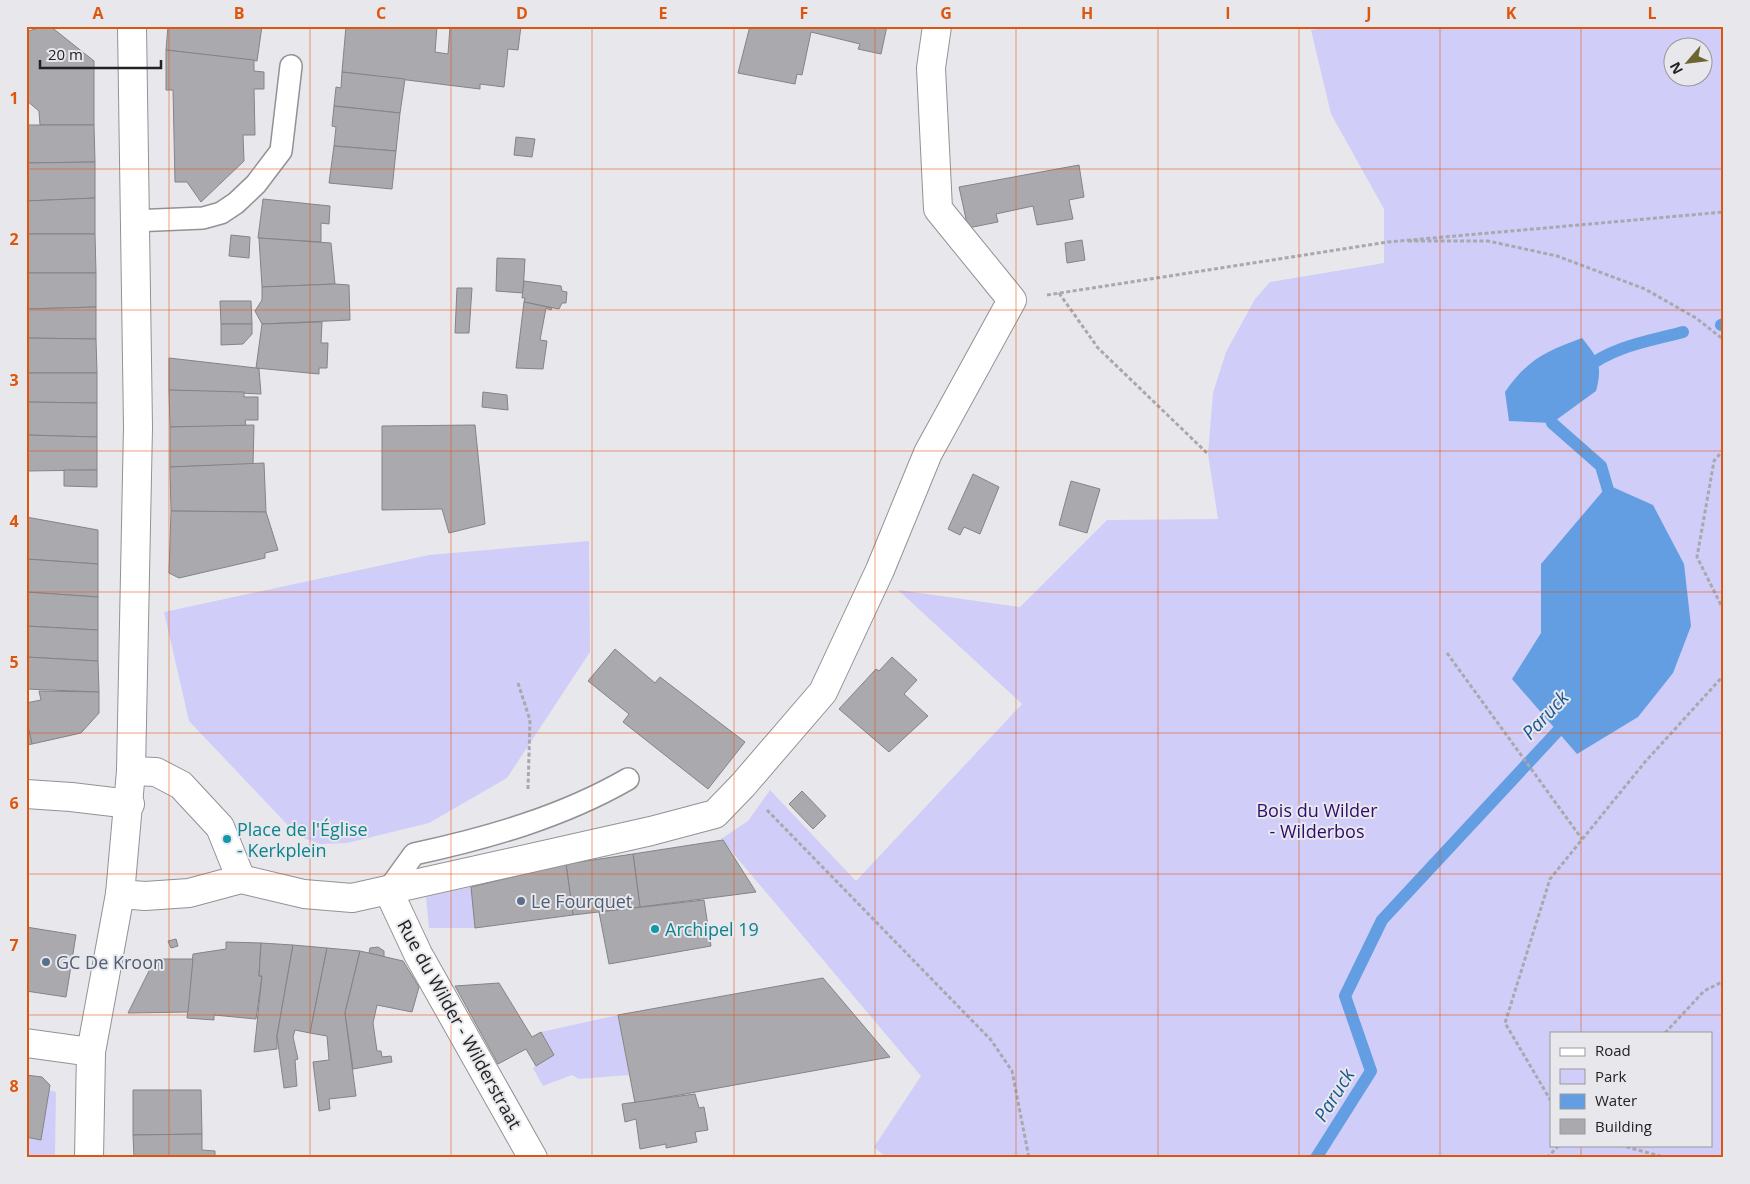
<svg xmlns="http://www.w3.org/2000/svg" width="1750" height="1184" viewBox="0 0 1750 1184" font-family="'Open Sans',sans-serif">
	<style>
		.green { fill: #d0cdf9; fill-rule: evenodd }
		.water { fill: #629ee1 }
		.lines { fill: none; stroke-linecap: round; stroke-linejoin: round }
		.stream { stroke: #629ee1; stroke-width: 12 }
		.building { fill: #aaaaae; stroke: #848387 }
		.lane-casing { stroke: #929296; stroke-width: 24 }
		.street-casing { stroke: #929296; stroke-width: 30 }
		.path { stroke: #a9a9ad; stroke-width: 3; stroke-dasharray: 4 2.5; stroke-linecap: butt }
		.lane { stroke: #fff; stroke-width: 21 }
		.street { stroke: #fff; stroke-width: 28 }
		.grid { fill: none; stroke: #de560d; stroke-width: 1; stroke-opacity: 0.55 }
		.culture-dot { fill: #0f9aa8; stroke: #e8e8ec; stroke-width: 2 }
		.service-dot { fill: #5c6f8a; stroke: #e8e8ec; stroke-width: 2 }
		.labels { text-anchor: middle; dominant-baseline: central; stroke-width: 4; stroke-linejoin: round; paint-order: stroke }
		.park-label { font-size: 18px; fill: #2d0c6d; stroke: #e8e8ec }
		.culture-label { font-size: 18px; fill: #0d838f; stroke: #e8e8ec; text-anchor: start }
		.service-label { font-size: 18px; fill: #4e5e75; stroke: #e8e8ec; text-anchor: start }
		.street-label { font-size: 18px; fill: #222224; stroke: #e8e8ec }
		.water-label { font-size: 19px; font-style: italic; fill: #185694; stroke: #e8e8ec }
		.neatline { fill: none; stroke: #de560d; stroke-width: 2 }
		.grid-label { font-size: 16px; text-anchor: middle; font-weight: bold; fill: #de560d }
	</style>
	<rect width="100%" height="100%" fill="#e8e8ec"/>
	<g class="green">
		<path d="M1335,26H1724V1158H887L874,1147L921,1076L721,839L748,821L770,790L856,881L1022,704L898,590L1020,607L1107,520L1218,519L1208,454L1213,393L1226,352L1255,299L1270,282L1384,263V209L1331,114L1311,30ZM1672,48H1702V78H1672ZM1551,1033H1711V1145H1551Z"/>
		<polygon points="589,541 590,652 507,778 429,823 347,843 320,844 298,836 189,721 164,612 429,555"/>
		<polygon points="471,887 475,928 429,928 426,897"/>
		<polygon points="618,1015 629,1075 579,1079 572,1075 543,1086 533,1068 554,1055 541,1032"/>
		<polygon points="49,1090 56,1092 55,1158 26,1158 26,1137 41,1140"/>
	</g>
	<g class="water">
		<path d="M1582,338C1598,358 1603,364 1596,391L1552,423L1509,421L1505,392C1527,360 1546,351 1582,338Z"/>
		<polygon points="1608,485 1653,505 1684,564 1691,626 1673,673 1638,717 1577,754 1512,679 1541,633 1541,564"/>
	</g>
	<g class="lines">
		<g class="stream">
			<polyline points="1721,325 1724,324"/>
			<path d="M1585,369C1613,346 1650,341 1683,332"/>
			<polyline points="1547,407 1552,423 1601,466 1611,500"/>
			<polyline points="1316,1158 1371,1071 1345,996 1382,920 1568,720"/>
		</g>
	</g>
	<g class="building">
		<polygon points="44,26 50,26 94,61 94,125 40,125 39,111 26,100 26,32"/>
		<polygon points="168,26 262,26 257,61 166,50"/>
		<polygon points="346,26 437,26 435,52 448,54 450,26 521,26 518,50 508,49 504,87 480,84 480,89 342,72"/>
		<polygon points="750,26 887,26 881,54 858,49 860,44 811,32 802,75 797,74 795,84 738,73"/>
		<polygon points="166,50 254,60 254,71 264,72 264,89 254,89 255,135 243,135 244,161 201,202 187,182 175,182 173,90 166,90"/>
		<polygon points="342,72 405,79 400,113 334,106 336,87 341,88"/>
		<polygon points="334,106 400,113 396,151 334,146 336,127 332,126"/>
		<polygon points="26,125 94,125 95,162 26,163"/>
		<polygon points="516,137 535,139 532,157 514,155"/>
		<polygon points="334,146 396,151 392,189 329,183"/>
		<polygon points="95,162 95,198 26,201 26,163"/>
		<polygon points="1079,165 1084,197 1069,200 1073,219 1037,225 1033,206 996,214 998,222 968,228 959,187"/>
		<polygon points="95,198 95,234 26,234 26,201"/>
		<polygon points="263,199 330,206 329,224 321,223 321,242 258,238"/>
		<polygon points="26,234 95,234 96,273 26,273"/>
		<polygon points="231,235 250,237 249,258 229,256"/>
		<polygon points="259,238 331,243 335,284 262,287"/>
		<polygon points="1082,240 1085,260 1067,263 1065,243"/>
		<polygon points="497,258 525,259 523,293 496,291"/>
		<polygon points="26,273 96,273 96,307 26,309"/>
		<polygon points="524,281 561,286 562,291 567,292 566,303 562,303 559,309 524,302 525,298 522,298"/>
		<polygon points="335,284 349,285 350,320 262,324 255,311 262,300 262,287"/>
		<polygon points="457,288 472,288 469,333 455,333"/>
		<polygon points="220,301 251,301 252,324 221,324"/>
		<polygon points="524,302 552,308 551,310 546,308 540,340 547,341 543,369 516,368"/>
		<polygon points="96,307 96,339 26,338 26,309"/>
		<polygon points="322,322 321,343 328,343 327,368 319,368 319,374 256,368 262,324"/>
		<polygon points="221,324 252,324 252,334 243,344 221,345"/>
		<polygon points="26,338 96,339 97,373 26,373"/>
		<polygon points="169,358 256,368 259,369 261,394 169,390"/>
		<polygon points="26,373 97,373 97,403 26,402"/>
		<polygon points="169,390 244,392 244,397 258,397 258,420 245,420 246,426 170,427"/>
		<polygon points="483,392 507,395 508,410 482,407"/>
		<polygon points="26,402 97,403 97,437 26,435"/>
		<polygon points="254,425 253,464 170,467 170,427"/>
		<polygon points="475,425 485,524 449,533 442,509 382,510 382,426"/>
		<polygon points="26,435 97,437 97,470 26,471"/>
		<polygon points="264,463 266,512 171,511 170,467"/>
		<polygon points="64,470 97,470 97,487 64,486"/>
		<polygon points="973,474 999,487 980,534 964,527 960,535 948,529"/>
		<polygon points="1071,481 1100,489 1087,533 1059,525"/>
		<polygon points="171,511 266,512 278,550 265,553 265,558 179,578 169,573"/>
		<polygon points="26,517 98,530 98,564 26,559"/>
		<polygon points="26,559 98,564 98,597 26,592"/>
		<polygon points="26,592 98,597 98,630 26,626"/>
		<polygon points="26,626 98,630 98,661 26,657"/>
		<polygon points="615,649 655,683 660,677 745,742 708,789 623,722 629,714 588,681"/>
		<polygon points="26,657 98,661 99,692 26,689"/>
		<polygon points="892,657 917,680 904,694 928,716 889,752 839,709 876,669 879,671"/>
		<polygon points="39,691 99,692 99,713 81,733 32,744 26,718 26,703 41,700"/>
		<polygon points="26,718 32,744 26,745"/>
		<polygon points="802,791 826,816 813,829 789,804"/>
		<polygon points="723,840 756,892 640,907 633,854"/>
		<polygon points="633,854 640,907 573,915 566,864"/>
		<polygon points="566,864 573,915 475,928 471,887"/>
		<polygon points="704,900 711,946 609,964 599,912"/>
		<polygon points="26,927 76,935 66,997 26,991"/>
		<polygon points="176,939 178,946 171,948 168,941"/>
		<polygon points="226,942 261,943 259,976 262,976 256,1019 214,1015 214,1020 187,1018 193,954 226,949"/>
		<polygon points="261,943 293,945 277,1036 277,1049 254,1052 262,976 259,976"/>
		<polygon points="293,945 327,948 310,1033 295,1030 293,1037 298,1059 295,1060 297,1086 284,1088 277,1036"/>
		<polygon points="378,947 384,951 384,957 369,953 370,948"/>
		<polygon points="327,948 360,951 345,1013 356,1096 329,1099 330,1109 319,1111 313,1062 329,1060 327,1036 310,1033"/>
		<polygon points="360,951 403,961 419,987 412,1012 377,1005 373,1023 377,1051 381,1051 382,1057 391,1056 392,1062 353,1069 345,1013"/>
		<polygon points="155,959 193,959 188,1012 128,1013"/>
		<polygon points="823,978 890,1057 635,1103 618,1015"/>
		<polygon points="499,983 532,1037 541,1032 554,1055 536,1066 526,1049 498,1064 455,986"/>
		<polygon points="26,1075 42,1077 50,1085 41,1140 26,1137"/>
		<polygon points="133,1090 201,1090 202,1134 133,1135"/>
		<polygon points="695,1094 699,1108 704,1107 708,1130 695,1132 697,1142 666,1148 666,1144 640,1149 636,1119 625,1122 622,1104"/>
		<polygon points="202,1134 202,1150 215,1151 215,1158 134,1158 133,1135"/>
	</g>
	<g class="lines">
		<g class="lane-casing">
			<g id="lane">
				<polyline points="133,221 203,218 221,213 236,203 256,184 281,151 291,66"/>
				<path d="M388,890L414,854C488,838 562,817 628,779"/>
			</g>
		</g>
		<g class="street-casing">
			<g id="street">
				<polyline points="131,771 156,772 181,785 220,827 241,879"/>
				<polyline points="26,794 71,797 130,804"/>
				<polyline points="388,890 418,954 533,1158"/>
				<polyline points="120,894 145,896 189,893 241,879 304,894 352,898 651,831 715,814 743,785 823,692 880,570 928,453 1012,300 938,209 931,68 937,26"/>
				<polyline points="26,1043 91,1052"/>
				<polyline points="89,1158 91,1052 120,894 131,771 138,427 132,26"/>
			</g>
		</g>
		<g class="path">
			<polyline points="1408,241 1488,241 1557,256 1645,289 1696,318 1724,340"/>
			<polyline points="1059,293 1098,348 1208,454"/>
			<polyline points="1047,295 1388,242 1724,212"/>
			<polyline points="1724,449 1714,461 1697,557 1724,611"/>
			<polyline points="1447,653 1582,839"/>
			<polyline points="518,683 530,720 528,789"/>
			<polyline points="767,810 991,1040 1012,1071 1029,1158"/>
			<polyline points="1665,1033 1704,991 1724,981"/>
			<polyline points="1551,1101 1505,1023 1550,879 1645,762 1724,675"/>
			<polyline points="1620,1145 1667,1158"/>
			<polyline points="1547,1158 1559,1145"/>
		</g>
		<use href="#lane" class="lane"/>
		<use href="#street" class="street"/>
	</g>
	<path class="grid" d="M169,26V1158M310,26V1158M451,26V1158M592,26V1158M734,26V1158M875,26V1158M1016,26V1158M1158,26V1158M1299,26V1158M1440,26V1158M1581,26V1033M26,169H1724M26,310H1724M26,451H1724M26,592H1724M26,733H1724M26,874H1724M26,1015H1724M1581,1145V1158"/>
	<g class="culture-dot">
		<circle cx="227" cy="839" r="5"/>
		<circle cx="655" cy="929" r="5"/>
	</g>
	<g class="service-dot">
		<circle cx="521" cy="901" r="5"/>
		<circle cx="46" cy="962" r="5"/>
	</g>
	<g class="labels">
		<g class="park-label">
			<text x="1317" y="810">Bois du Wilder<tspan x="1317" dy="21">- Wilderbos</tspan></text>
		</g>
		<g class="culture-label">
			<text x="237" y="829">Place de l'Église<tspan x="237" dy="21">- Kerkplein</tspan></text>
			<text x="665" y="929">Archipel 19</text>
		</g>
		<g class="service-label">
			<text x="531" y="901">Le Fourquet</text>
			<text x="56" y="962">GC De Kroon</text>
		</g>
		<g class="street-label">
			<text transform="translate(460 1024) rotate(61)">Rue du Wilder - Wilderstraat</text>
		</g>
		<g class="water-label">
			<text transform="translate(1545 715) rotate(-47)">Paruck</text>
			<text transform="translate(1334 1095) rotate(-58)">Paruck</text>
		</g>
	</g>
	<rect width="1750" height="1184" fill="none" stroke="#e8e8ec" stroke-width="55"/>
	<rect x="1550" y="1032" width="162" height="115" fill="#e8e8ec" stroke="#99999c"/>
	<rect x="1560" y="1048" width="25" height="8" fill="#ffffff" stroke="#99999c"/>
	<text x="1595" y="1056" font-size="15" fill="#222224">Road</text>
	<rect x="1560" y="1069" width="25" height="15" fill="#d0cdf9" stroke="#99999c"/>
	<text x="1595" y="1082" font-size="15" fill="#222224">Park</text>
	<rect x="1560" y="1094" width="25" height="15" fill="#629ee1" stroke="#99999c"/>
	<text x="1595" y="1106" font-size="15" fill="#222224">Water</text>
	<rect x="1560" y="1119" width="25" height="15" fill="#aaaaae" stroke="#99999c"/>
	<text x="1595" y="1132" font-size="15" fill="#222224">Building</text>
	<g transform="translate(1688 62) rotate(242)"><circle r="24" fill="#e8e8ec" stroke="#99999c"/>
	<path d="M0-4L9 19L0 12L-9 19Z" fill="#6c6431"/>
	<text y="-8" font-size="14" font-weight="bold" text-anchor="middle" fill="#222224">N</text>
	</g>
	<path d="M40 60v8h121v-8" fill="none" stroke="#222224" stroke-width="2.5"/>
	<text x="48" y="60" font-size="15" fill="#222224" stroke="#e8e8ec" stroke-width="4" paint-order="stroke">20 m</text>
	<rect x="28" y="28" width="1694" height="1128" class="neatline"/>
	<g class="grid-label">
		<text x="98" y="19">A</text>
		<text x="239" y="19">B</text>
		<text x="381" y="19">C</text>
		<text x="522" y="19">D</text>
		<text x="663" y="19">E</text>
		<text x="804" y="19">F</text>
		<text x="946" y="19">G</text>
		<text x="1087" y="19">H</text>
		<text x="1228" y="19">I</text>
		<text x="1369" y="19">J</text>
		<text x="1511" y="19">K</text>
		<text x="1652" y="19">L</text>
		<text x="14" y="104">1</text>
		<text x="14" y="245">2</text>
		<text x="14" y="386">3</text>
		<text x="14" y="527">4</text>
		<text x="14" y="668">5</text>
		<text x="14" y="809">6</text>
		<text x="14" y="951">7</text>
		<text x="14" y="1092">8</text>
	</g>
</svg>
